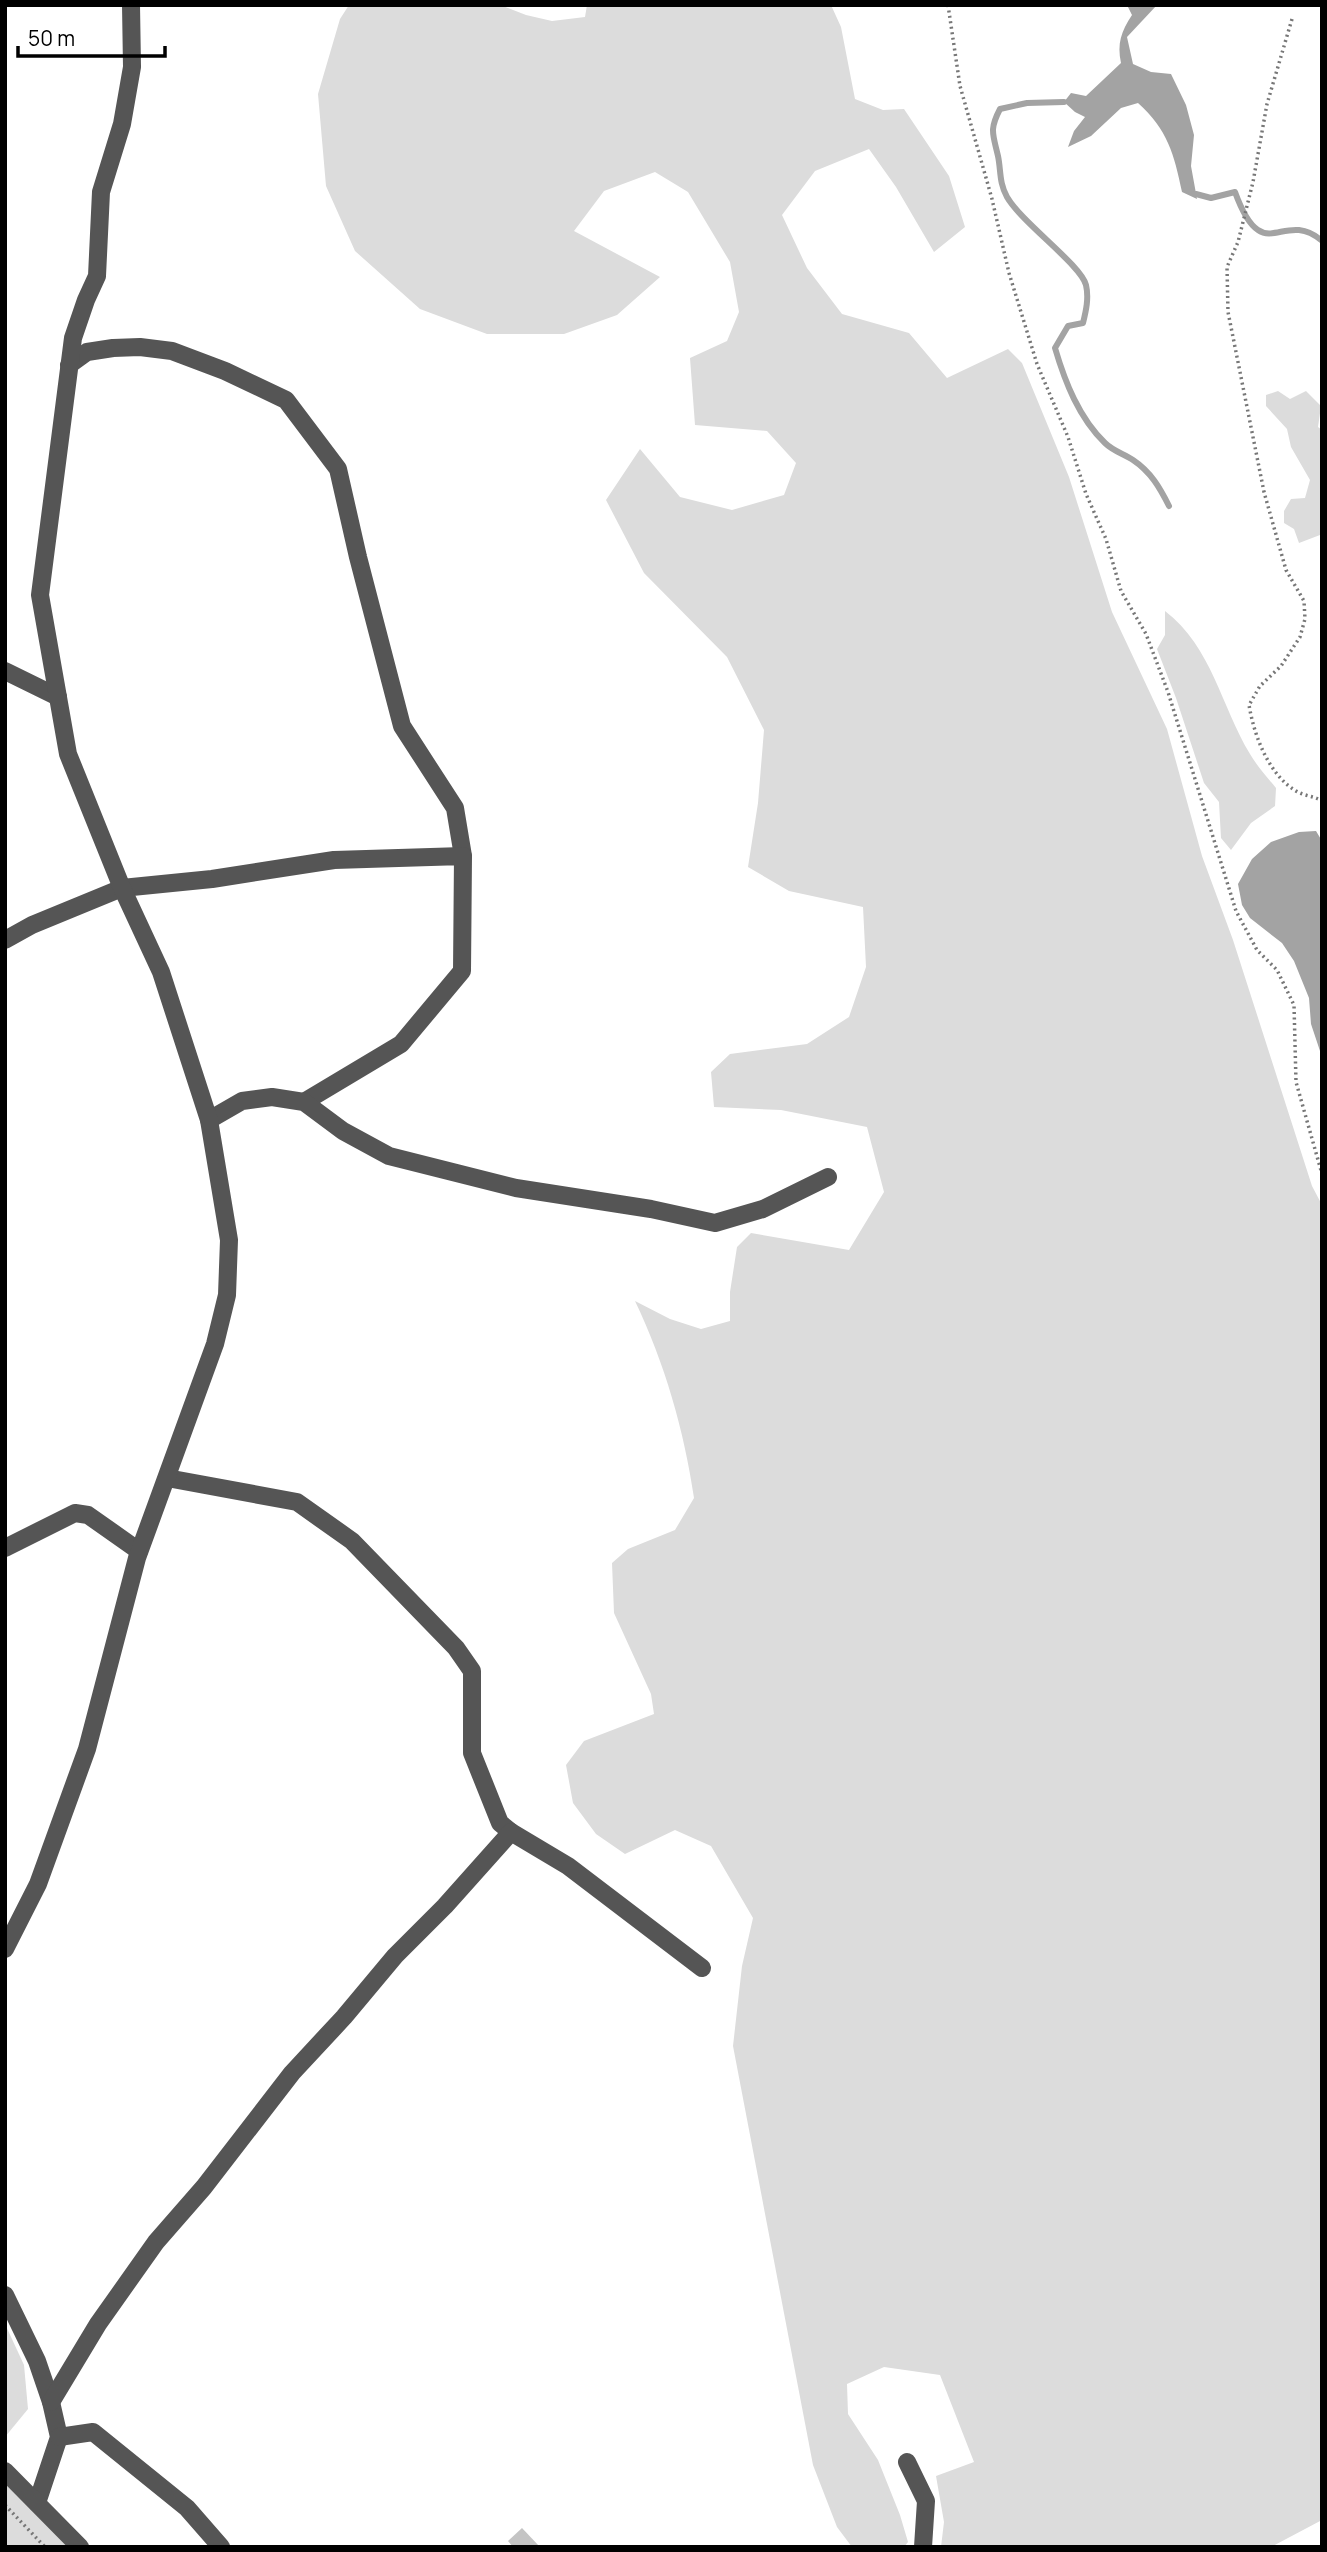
<svg xmlns="http://www.w3.org/2000/svg" width="1327" height="2552" viewBox="0 0 1327 2552" font-family="Manrope,sans-serif">
	<style>
		.green { fill: #dcdcdc }
		.water { fill: #a3a3a3 }
		.lines { fill: none; stroke-linecap: round; stroke-linejoin: round }
		.stream { stroke: #a3a3a3; stroke-width: 6 }
		.building { fill: #c4c4c4 }
		.path { stroke: #777; stroke-width: 3.5; stroke-dasharray: 2 3.5; stroke-linecap: butt }
		.minor { stroke: #555; stroke-width: 18 }
	</style>
	<rect width="100%" height="100%" fill="#fff"/>
	<g class="green">
		<path d="M349,5H500L526,15L552,21L585,17L587,5H831L841,27L855,99L883,110L904,109L949,176L965,227L934,252L896,187L869,149L815,171L782,215L807,268L842,314L909,333L947,378L1008,349L1022,363L1069,477L1112,612L1167,729L1202,856L1233,940L1312,1186L1322,1205V2520L1271,2547H941L944,2522L936,2476L974,2462L940,2375L884,2367L847,2384L848,2414L878,2460L900,2515L908,2542L904,2547H852L837,2527L813,2465L733,2046L742,1966L753,1918L711,1846L675,1830L625,1854L596,1834L573,1803L566,1765L584,1741L654,1714L651,1694L614,1613L612,1563L628,1549L675,1530L694,1498C684,1430 665,1364 635,1301L670,1319L701,1329L730,1321V1292L737,1247L751,1233L849,1250L884,1192L867,1127L781,1110L714,1107L711,1072L730,1054L807,1044L849,1017L866,967L863,907L789,891L748,867L758,803L764,730L727,657L644,573L606,500L640,449L680,497L732,510L784,495L796,463L767,431L695,425L690,358L727,341L739,312L730,262L688,192L655,172L604,191L574,231L660,277L617,315L564,334H487L420,309L355,251L326,186L318,94L340,19Z"/>
		<polygon points="1278,391 1290,399 1306,391 1321,406 1318,427 1322,430 1322,532 1320,535 1299,543 1294,529 1284,523 1284,511 1291,499 1305,498 1310,480 1291,447 1287,429 1266,406 1266,395"/>
		<path d="M1165,611C1212,647 1221,706 1250,754C1257,766 1267,777 1276,788L1275,806L1251,823L1231,850L1221,838L1219,802L1204,783L1176,698L1157,649L1165,635Z"/>
		<polygon points="5,2324 24,2365 28,2409 5,2437"/>
		<polygon points="5,2471 80,2547 5,2547"/>
	</g>
	<g class="water">
		<path d="M1127,5H1157L1127,37L1133,64L1151,72L1171,74L1186,105L1194,135L1191,166L1197,199L1182,192C1174,154 1168,130 1138,103L1121,108L1091,136L1068,147L1074,131L1085,117L1075,112L1064,102L1071,93L1086,96L1121,63C1117,43 1121,32 1132,15Z"/>
		<polygon points="1316,831 1322,841 1322,1068 1320,1051 1311,1024 1309,998 1294,961 1282,943 1250,918 1242,905 1238,884 1252,859 1271,842 1299,832"/>
	</g>
	<g class="lines">
		<g class="stream">
			<path d="M1064,102L1027,103L1000,109C989,130 993,134 998,156C1001,170 999,183 1007,197C1022,223 1081,265 1086,285C1089,298 1086,311 1083,323L1068,326L1055,348C1065,382 1079,418 1105,443C1113,451 1124,454 1133,460C1151,472 1160,488 1169,506"/>
			<path d="M1196,194L1211,198L1235,192C1239,203 1247,223 1258,230C1275,242 1293,217 1321,240"/>
		</g>
	</g>
	<polygon class="building" points="522,2528 540,2547 513,2547 508,2541"/>
	<g class="lines">
		<g class="path">
			<polyline points="948,5 960,86 992,199 1009,273 1037,364 1068,437 1086,494 1106,539 1121,591 1146,634 1168,692 1236,911 1257,950 1277,970 1294,1005 1296,1082 1322,1174"/>
			<path d="M1292,19L1267,104L1253,182L1238,242L1227,267L1228,312L1264,492L1286,570L1304,601L1305,619L1300,637L1281,666L1260,686L1249,705C1254,735 1268,774 1296,791C1304,796 1314,796 1322,801"/>
			<polyline points="5,2505 45,2547"/>
		</g>
		<g class="minor">
			<polyline points="69,365 87,352 113,348 140,347 172,351 225,371 286,400 338,469 358,557 402,726 455,808 463,856"/>
			<polyline points="5,671 58,697"/>
			<polyline points="5,940 32,925 122,888 212,879 334,860 463,856 462,971 401,1044 304,1102"/>
			<polyline points="209,1120 242,1101 272,1097 304,1102 343,1131 389,1156 516,1188 651,1209 715,1223 763,1209 828,1177"/>
			<polyline points="167,1478 297,1502 352,1541 456,1648 472,1671 472,1753 500,1823 511,1832"/>
			<polyline points="5,1548 75,1513 88,1515 139,1551"/>
			<polyline points="5,1949 38,1884 87,1749 137,1558 215,1344 227,1295 229,1240 209,1120 161,972 122,888 68,754 40,595 73,338 86,300 97,276 101,192 122,124 132,67 131,5"/>
			<polyline points="5,2295 37,2361 51,2402 59,2437 37,2503"/>
			<polyline points="51,2402 98,2324 156,2242 204,2187 292,2073 344,2017 395,1956 445,1906 511,1832 568,1866 702,1968"/>
			<polyline points="59,2437 93,2432 187,2508 221,2547"/>
			<polyline points="907,2462 926,2501 923,2547"/>
			<polyline points="5,2471 80,2547"/>
		</g>
	</g>
	<rect width="1327" height="2552" fill="none" stroke="#000000" stroke-width="14"/>
	<path d="M18 46v10h147v-10" fill="none" stroke="#000000" stroke-width="3.5"/>
	<text x="28" y="46" font-size="21" fill="#000000" stroke="#ffffff" stroke-width="5" paint-order="stroke">50 m</text>
</svg>
